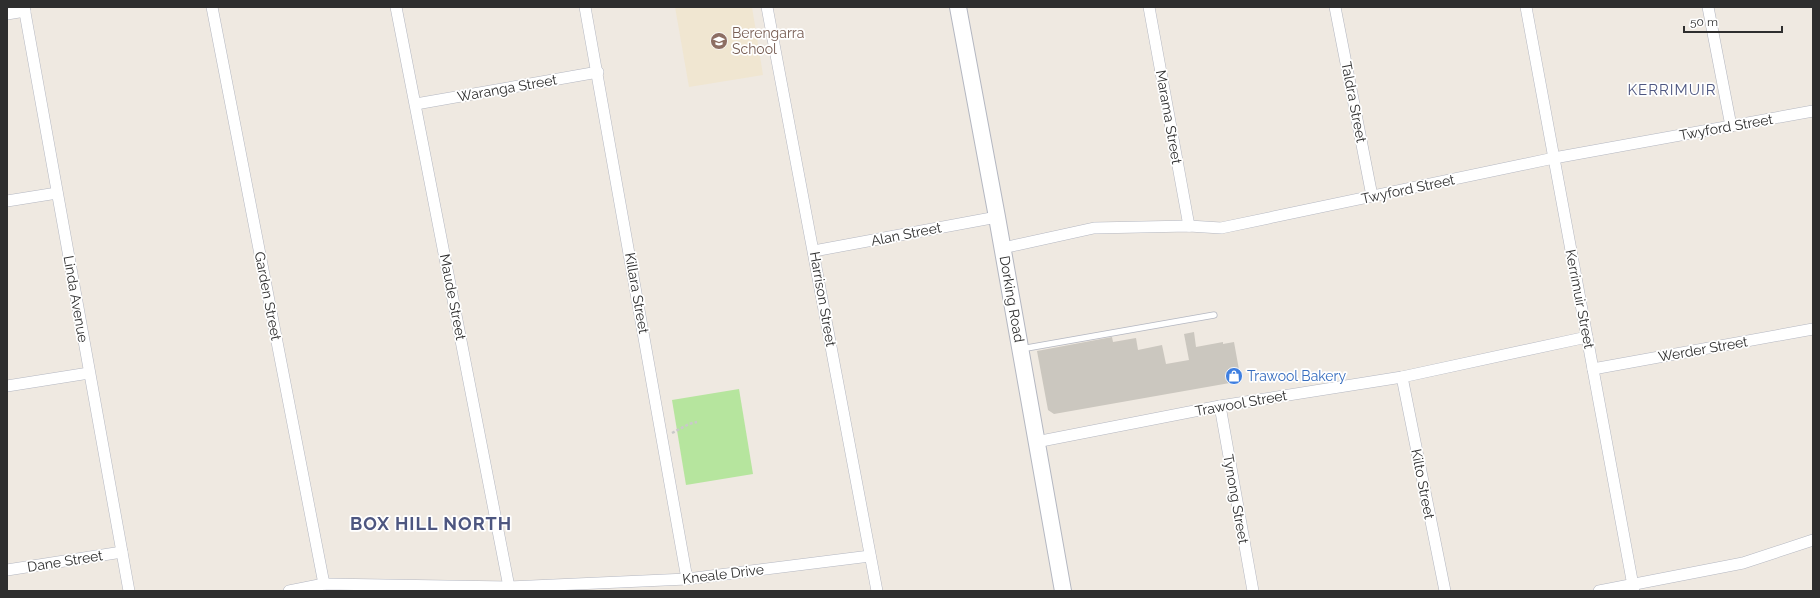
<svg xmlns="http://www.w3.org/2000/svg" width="1820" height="598" viewBox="0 0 1820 598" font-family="Raleway,sans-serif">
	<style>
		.education { fill: #f0e6d1 }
		.green { fill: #b6e59e }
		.building { fill: #cbc7bf }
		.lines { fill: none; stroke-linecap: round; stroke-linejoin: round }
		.lane-casing { stroke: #b4b7c1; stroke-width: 7 }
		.street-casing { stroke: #b4b7c1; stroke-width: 12 }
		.secondary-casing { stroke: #b4b7c1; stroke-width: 18 }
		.path { stroke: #c9c9c9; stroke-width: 2.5; stroke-dasharray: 3 2; stroke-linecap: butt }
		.lane { stroke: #fff; stroke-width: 5.5 }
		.street { stroke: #fff; stroke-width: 11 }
		.secondary { stroke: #fff; stroke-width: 16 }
		.labels { text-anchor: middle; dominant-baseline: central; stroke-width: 3.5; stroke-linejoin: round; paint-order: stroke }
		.education-label { font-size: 14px; fill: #785e54; stroke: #fff; text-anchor: start }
		.street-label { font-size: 14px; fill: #2e2e2e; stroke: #fff }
		.shop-label { font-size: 14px; fill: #366cbe; stroke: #fff; text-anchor: start }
		.neighbourhood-label { font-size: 15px; letter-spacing: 1px; fill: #4d5680; stroke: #fff }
		.district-label { font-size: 18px; font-weight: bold; letter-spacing: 1px; fill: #4d5680; stroke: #fff }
	</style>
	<rect width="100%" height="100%" fill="#efe9e1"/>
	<polygon class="education" points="675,7 752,7 763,75 689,87"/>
	<polygon class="green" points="739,389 753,474 686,485 672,400"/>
	<polygon class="building" points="1194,332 1196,347 1223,342 1223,344 1234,342 1241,381 1054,414 1048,410 1037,351 1112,337 1113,342 1136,338 1138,350 1162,345 1166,364 1189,360 1184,334"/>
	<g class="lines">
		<g class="lane-casing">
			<polyline id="lane" points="1021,349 1214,315"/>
		</g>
		<g class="street-casing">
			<g id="street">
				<polyline points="24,7 129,591"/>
				<polyline points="212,7 324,584"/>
				<polyline points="396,7 509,587"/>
				<polyline points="585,7 687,579"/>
				<polyline points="767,7 877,591"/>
				<polyline points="1149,7 1189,226"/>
				<polyline points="1335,7 1372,196"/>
				<polyline points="1526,7 1634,591"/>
				<polyline points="1708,7 1731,126"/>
				<polyline points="7,14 25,11"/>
				<polyline points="416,104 598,72"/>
				<polyline points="7,201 57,193"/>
				<polyline points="1003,248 1094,228 1189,226 1221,228 1554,158 1813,111"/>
				<polyline points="814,251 997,217"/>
				<polyline points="1593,369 1813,329"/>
				<polyline points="1402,377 1445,591"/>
				<polyline points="7,386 89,373"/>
				<polyline points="1220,406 1253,591"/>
				<polyline points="1036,442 1220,406 1402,377 1587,337"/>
				<polyline points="7,570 122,552"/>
				<polyline points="289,591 324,584 509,587 687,579 870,556"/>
				<polyline points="1599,591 1743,563 1813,540"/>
			</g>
		</g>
		<g class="secondary-casing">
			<polyline id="secondary" points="958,7 997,217 1063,591"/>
		</g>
		<polyline class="path" points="672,433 689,424 697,422"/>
		<use href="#lane" class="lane"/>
		<use href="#street" class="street"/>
		<use href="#secondary" class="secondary"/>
	</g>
	<defs>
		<g id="school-disc" transform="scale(0.9)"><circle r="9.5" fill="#8d6e63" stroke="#fff"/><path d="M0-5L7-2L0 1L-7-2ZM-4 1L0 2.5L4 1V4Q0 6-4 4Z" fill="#fff"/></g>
		<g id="shop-disc" transform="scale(0.9)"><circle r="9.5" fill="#3f7fe0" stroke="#fff"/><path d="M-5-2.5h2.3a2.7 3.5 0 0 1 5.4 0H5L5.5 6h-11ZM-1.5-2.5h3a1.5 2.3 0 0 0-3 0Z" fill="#fff"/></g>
	</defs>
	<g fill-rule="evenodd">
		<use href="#school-disc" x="719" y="41"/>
		<use href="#shop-disc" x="1234" y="376"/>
	</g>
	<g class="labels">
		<g class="education-label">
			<text x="732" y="33">Berengarra<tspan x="732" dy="16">School</tspan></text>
		</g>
		<g class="street-label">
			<text transform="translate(507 88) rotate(-10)">Waranga Street</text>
			<text transform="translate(1354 102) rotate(79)">Taldra Street</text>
			<text transform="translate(1169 117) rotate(80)">Marama Street</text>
			<text transform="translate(1726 127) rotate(-10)">Twyford Street</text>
			<text transform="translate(1408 189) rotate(-12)">Twyford Street</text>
			<text transform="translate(906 234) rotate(-11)">Alan Street</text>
			<text transform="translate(637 293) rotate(80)">Killara Street</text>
			<text transform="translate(268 296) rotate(79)">Garden Street</text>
			<text transform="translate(453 297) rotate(79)">Maude Street</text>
			<text transform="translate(76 299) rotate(80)">Linda Avenue</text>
			<text transform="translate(823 299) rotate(80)">Harrison Street</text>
			<text transform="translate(1012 299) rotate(80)">Dorking Road</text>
			<text transform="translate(1580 299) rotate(79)">Kerrimuir Street</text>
			<text transform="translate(1703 349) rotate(-10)">Werder Street</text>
			<text transform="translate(1241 403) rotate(-10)">Trawool Street</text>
			<text transform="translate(1423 484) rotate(79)">Kilto Street</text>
			<text transform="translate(1236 499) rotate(80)">Tynong Street</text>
			<text transform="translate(65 561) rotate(-9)">Dane Street</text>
			<text transform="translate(723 574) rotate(-7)">Kneale Drive</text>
		</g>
		<g class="shop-label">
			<text x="1247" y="376">Trawool Bakery</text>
		</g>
		<g class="neighbourhood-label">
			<text x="1672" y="90">KERRIMUIR</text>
		</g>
		<g class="district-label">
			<text x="431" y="523">BOX HILL NORTH</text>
		</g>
	</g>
	<rect width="1820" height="598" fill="none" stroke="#2e2e2e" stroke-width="16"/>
	<path d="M1684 26v6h98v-6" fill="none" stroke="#2e2e2e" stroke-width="2"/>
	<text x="1690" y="26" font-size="12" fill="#2e2e2e" stroke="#ffffff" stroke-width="3" paint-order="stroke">50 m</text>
</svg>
